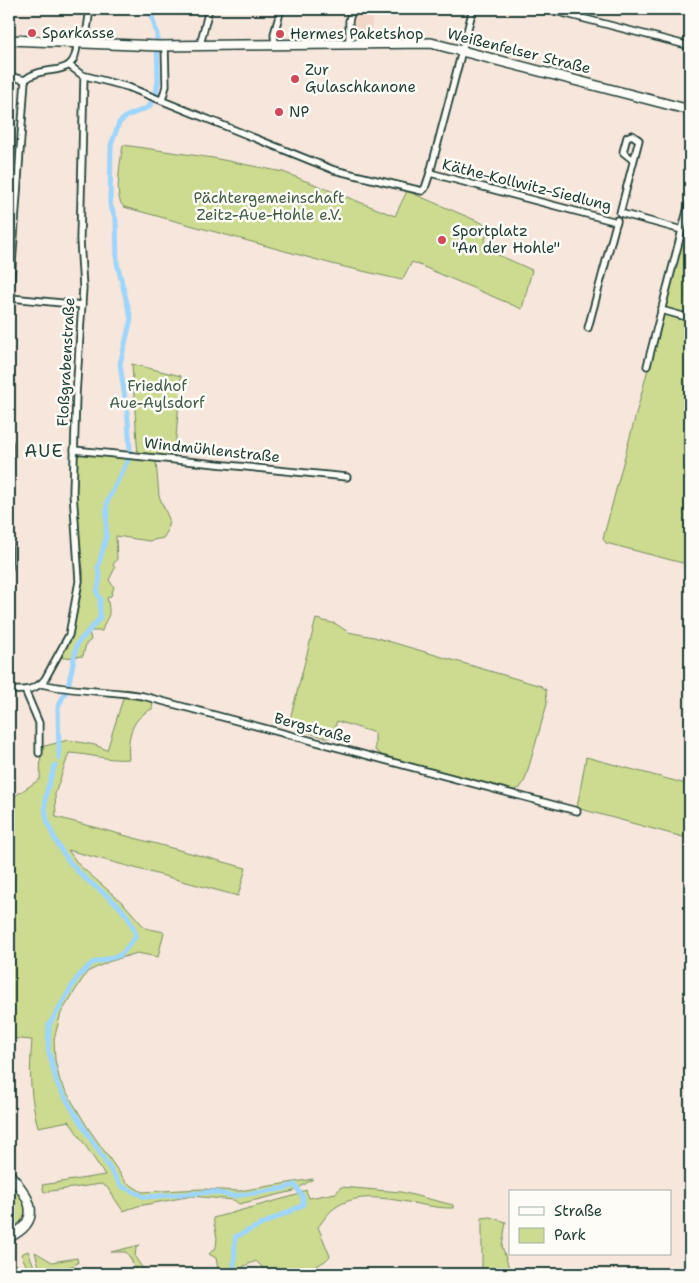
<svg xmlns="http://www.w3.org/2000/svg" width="699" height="1283" viewBox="0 0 699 1283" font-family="'Shantell Sans',sans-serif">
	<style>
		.built { fill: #f2d6c8 }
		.green { fill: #ccdb8f; stroke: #768c62 }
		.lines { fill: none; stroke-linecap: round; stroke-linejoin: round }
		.canal { stroke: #9ed5fd; stroke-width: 5 }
		.street-casing { stroke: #1f3d34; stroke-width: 9 }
		.secondary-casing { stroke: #1f3d34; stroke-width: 12 }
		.street { stroke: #fdfcf7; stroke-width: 5.5 }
		.secondary { stroke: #fdfcf7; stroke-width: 9 }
		.poi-dot { fill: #d1495b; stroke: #fdfcf7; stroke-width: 2 }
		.labels { text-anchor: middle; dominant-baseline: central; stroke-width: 5; stroke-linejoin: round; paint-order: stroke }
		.poi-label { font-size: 15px; fill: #1f3d34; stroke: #fdfcf7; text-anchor: start }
		.street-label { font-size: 15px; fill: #1f3d34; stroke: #fdfcf7 }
		.park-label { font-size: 15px; fill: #425d46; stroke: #fdfcf7 }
		.quarter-label { font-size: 18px; letter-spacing: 1px; fill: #1f3d34; stroke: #fdfcf7 }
	</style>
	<rect width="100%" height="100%" fill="#f6e6db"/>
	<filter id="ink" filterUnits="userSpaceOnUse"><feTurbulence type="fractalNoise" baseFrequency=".02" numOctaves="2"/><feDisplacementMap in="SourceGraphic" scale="10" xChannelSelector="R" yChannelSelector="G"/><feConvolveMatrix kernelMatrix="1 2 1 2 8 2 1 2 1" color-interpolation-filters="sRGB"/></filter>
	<g filter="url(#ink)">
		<polygon class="built" points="356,9 374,11 370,36 353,36 352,23"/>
		<g class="green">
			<path d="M123,145L213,158L283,172L395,216L407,191L489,226L483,248L532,270L522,309L412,262L402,280L336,265L124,207C113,200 121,158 123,145Z"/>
			<polygon points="690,210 690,565 606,543 603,539"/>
			<path d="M132,364L181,376L174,462L156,461L159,496L169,519L167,532L163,538L149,541L116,536L117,559L113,565L115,568L109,580L114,587L111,596L107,598C112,619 107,614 102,631H89L91,640L86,644L83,656L63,658L61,657C70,645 86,582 83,568C76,531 74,495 76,457C85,449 125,457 138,458Z"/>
			<polygon points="316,619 336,624 348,632 374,637 541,686 546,690 547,704 525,780 520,788 514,790 383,756 375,750 375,733 337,721 332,736 327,738 299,730 289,723"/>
			<path d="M126,689L154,695L152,709C131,718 127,738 129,759C109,761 90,754 69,753L55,794L56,817L246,868L238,896L68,850L79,865L124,904L145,928L164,932L158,957L137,953L108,962L87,972L61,1013L54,1039L55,1060L60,1081L88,1128L126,1182L142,1192L202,1189L239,1191L313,1179L294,1191L239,1204L234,1200L192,1196L138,1206L123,1211L107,1187L101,1184L44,1192L42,1185L105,1175L69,1121L38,1127C30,1097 29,1071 32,1040L9,1038V800L40,779L41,747L68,740L95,745L107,750Z"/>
			<polygon points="586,757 690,785 690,839 577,808"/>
			<path d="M9,1178C20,1193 36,1210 18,1226L13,1217L9,1218Z"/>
			<path d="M341,1187L401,1192L453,1205V1208C418,1209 367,1185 336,1207C329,1211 323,1221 318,1227L330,1256C323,1265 312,1266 304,1274H266L264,1269L256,1261L244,1266L242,1274H219L216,1258L209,1254L216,1247L217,1238L213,1218L297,1195L306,1190L309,1198L336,1193Z"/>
			<polygon points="490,1217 506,1222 502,1246 511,1274 482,1274 482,1218"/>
			<polygon points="140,1245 136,1248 135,1257 143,1269 152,1272 137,1274 131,1259 126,1252 111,1252"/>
			<polygon points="28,1251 37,1274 30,1274 21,1254"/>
			<polygon points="35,1252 52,1262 77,1258 78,1263 67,1268 67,1271 58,1272 56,1274 41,1274"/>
		</g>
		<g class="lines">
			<g class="canal">
				<polyline points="59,759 58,707 68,687 77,644 100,618 100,599 97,592 100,578 98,568 106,537 107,502 129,458 130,452 128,419 120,364 131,319 117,263 116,220 110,204 111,145 119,123 127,116 149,107 156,94 158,81 157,35 150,9"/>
				<path d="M55,765C52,775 48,785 46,795C40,824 65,861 86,879C108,898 128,907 136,936L121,955L92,963L77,978L49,1025L48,1048L57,1084L82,1125L121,1186L145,1197L213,1192L234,1196L281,1189L295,1185L303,1197V1205L235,1237L234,1274"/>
			</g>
			<g class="street-casing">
				<g id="street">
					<polyline points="547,9 690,46"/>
					<polyline points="85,43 90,9"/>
					<polyline points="349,43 349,21 352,9"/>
					<polyline points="275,44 274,34 281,9"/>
					<polyline points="200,45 209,9"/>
					<polyline points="70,66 82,75 128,87 334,170 422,191 425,188 430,173 473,9"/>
					<path d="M9,76L25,80C45,62 76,82 77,43"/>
					<polyline points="162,100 166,86 165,46"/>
					<polyline points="633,160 623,152 627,137 632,135 639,140 620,213 682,230"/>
					<polyline points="430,173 617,222"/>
					<polyline points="9,184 17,185"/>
					<polyline points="11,298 82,305"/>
					<polyline points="9,308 25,80"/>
					<polyline points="661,310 690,318"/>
					<polyline points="588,328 617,220"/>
					<polyline points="647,366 690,199"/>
					<polyline points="9,443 9,481"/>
					<polyline points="74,450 347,477"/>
					<polyline points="9,543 9,568"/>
					<path d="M41,684C74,692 109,690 143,696L577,811"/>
					<path d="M9,690C22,691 36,691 45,679L69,635L79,581L73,492L76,395L83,288L80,239L84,76"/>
					<polyline points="25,690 39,723 39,753"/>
				</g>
			</g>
			<g class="secondary-casing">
				<g id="secondary">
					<polyline points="9,40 159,46 431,43 690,110"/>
					<path d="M9,1174C26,1193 45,1217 13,1235"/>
				</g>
			</g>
			<use href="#street" class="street"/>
			<use href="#secondary" class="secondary"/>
		</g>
	</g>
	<g class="poi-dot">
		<circle cx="32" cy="33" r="5"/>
		<circle cx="280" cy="34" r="5"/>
		<circle cx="295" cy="79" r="5"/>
		<circle cx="279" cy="112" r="5"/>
		<circle cx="442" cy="240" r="5"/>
	</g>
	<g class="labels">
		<g class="poi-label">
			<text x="42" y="33">Sparkasse</text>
			<text x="290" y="34">Hermes Paketshop</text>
			<text x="305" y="70">Zur<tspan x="305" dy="17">Gulaschkanone</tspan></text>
			<text x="289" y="112">NP</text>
			<text x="452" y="231">Sportplatz<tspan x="452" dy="17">"An der Hohle"</tspan></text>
		</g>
		<g class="street-label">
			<text transform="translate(519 51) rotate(14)">Weißenfelser Straße</text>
			<text transform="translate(527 185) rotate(14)">Käthe-Kollwitz-Siedlung</text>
			<text transform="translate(66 362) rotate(-87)">Floßgrabenstraße</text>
			<text transform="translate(212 450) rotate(6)">Windmühlenstraße</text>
			<text transform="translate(313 728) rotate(15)">Bergstraße</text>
		</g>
		<g class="park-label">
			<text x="269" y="198">Pächtergemeinschaft<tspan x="269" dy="17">Zeitz-Aue-Hohle e.V.</tspan></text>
			<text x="157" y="386">Friedhof<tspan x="157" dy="17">Aue-Aylsdorf</tspan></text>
		</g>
		<g class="quarter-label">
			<text x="44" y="451">AUE</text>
		</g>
	</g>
	<rect width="699" height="1283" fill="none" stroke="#fdfcf7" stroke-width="30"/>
	<rect x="15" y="15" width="669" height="1253" fill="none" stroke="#1f3d34" stroke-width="2" filter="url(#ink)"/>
	<rect x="509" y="1190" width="162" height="65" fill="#fdfcf7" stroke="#a4b0a9"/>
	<rect x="519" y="1207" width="25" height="8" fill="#fdfcf7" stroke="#a4b0a9"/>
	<text x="554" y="1216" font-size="15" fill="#1f3d34">Straße</text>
	<rect x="519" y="1228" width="25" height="15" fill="#ccdb8f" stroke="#a4b0a9"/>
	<text x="554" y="1240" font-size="15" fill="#1f3d34">Park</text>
</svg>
